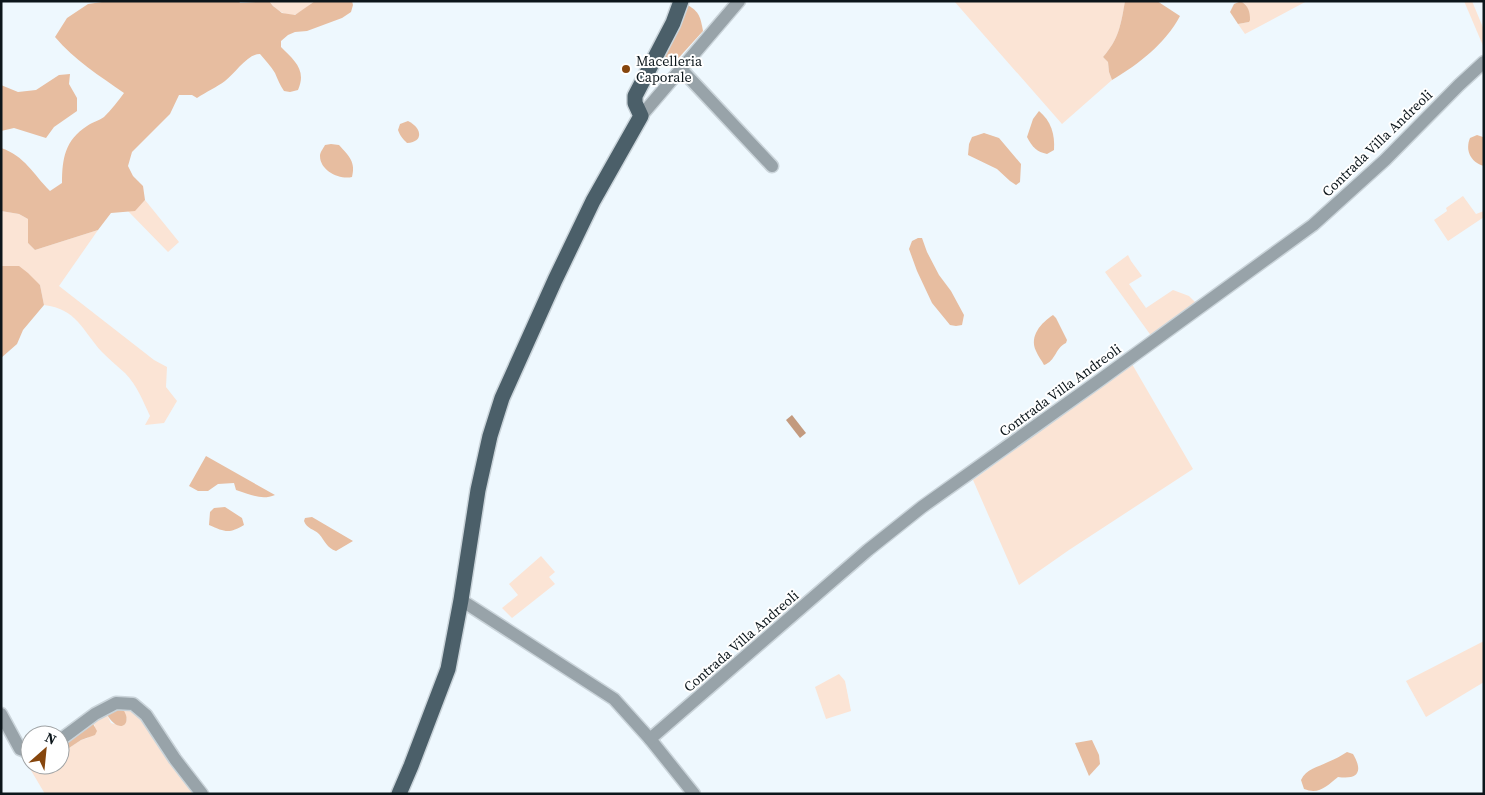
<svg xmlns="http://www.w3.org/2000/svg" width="1485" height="795" viewBox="0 0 1485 795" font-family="'Source Serif 4',serif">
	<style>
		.green { fill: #fbe4d5 }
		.forest { fill: #e7bda0 }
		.water { fill: #c39a7e }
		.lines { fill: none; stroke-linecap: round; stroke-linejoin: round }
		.minor-casing { stroke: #cad4da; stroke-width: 15 }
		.major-casing { stroke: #cad4da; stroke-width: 18 }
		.minor { stroke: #98a3a9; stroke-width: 12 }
		.major { stroke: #4b5f69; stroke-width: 15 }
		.poi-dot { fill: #86460d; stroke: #fff; stroke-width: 2 }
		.labels { text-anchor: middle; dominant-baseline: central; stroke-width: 4; stroke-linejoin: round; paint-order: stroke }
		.poi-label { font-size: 14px; fill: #0c161b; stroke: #fff; text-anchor: start }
		.street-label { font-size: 14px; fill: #0c161b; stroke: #fff }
	</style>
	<rect width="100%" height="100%" fill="#eef8fe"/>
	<g class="green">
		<path d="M269,1H315C310,4 299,14 294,15C284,16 275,9 269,1Z"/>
		<path d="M954,1H1125C1121,24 1119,39 1103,57L1108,62L1109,72L1112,80L1062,124Z"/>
		<polygon points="1241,1 1307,1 1245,34 1238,24 1249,22 1246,5"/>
		<polygon points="1464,1 1472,1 1484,30 1484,48"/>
		<polygon points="1463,196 1476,214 1484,211 1484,217 1448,241 1434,220 1447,211 1446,208"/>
		<polygon points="145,200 179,242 168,252 128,211 135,210"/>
		<path d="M1,211L19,214L28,219V243L35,250L98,230L59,286L154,360L167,367L166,387L177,401L164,423L145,425L150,416C143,401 137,385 125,373C117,366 109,359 102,352C82,330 77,309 44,305L40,285L9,266H1Z"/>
		<polygon points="1128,255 1131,261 1142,276 1129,284 1146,308 1173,290 1189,296 1197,304 1152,337 1105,272"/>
		<polygon points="1132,364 1193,469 1069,550 1019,585 973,480"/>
		<polygon points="541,556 555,572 549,577 555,584 512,618 502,608 518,595 509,584"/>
		<polygon points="1484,641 1484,682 1426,717 1406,681"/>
		<polygon points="839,674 845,681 851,711 826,719 815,687"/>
		<polygon points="121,707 130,709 139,713 196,794 45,794 29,767 31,765 60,765 60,754 81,740 88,738 95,726 91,720 106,713 111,723 121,726 125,724 127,719"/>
	</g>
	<g class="forest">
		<path d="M109,1H239L240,3L269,1L273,6L282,13L295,15L315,1H352L353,5L351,12L342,18L307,31L295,32L288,35L281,41V47C294,60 307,70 298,90L290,92L284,91C280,85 278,80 275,73C271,66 265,60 260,54C247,54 235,74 225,81C217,87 206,92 197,98L192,95H179L170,114L132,152L128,166L133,176L143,186L145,200L135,211L111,213L98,230L35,250L28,243V219L19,214L1,211V148C25,156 33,174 50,191L62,183C62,159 65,140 87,126C92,122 99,121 104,117C111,110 118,101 124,93C100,76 74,60 55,37L67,18L88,4Z"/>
		<path d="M1125,1H1157L1180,16C1165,44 1139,64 1112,80L1109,72L1108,62L1103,57C1119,39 1121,24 1125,1Z"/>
		<path d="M1241,1C1248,6 1250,11 1250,20L1249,22L1238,24L1230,12L1234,4Z"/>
		<path d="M684,3C699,11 700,15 703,31L674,63L666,64L660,62Z"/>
		<polygon points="70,74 69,84 77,98 77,111 54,127 46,138 14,128 1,131 1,85 18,92 36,90 59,75"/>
		<path d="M1039,111C1051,121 1055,134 1054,150L1047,154C1037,152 1032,147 1027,137L1033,119Z"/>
		<path d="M408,121C421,127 425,142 407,143C403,139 400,136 398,130L400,124Z"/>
		<polygon points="984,133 999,138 1021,164 1020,182 1016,185 1010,181 997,169 968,155 969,144 972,137"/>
		<path d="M1477,135L1483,137L1484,139V166C1470,162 1465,150 1470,138Z"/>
		<path d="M331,144L339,145C349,156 356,162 352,177C340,180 320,171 320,156C320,152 323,149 325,145Z"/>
		<polygon points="918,238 922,238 927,252 939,275 951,291 964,315 962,325 956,326 950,325 932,303 917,271 909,249 912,241"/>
		<polygon points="1,266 19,266 28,273 40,285 44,305 23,330 17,344 1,358"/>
		<path d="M1053,315L1056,318L1067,340L1066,343C1055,348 1056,361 1044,365C1042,361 1038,356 1036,351C1029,336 1041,323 1053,315Z"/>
		<path d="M206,456L275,495C261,501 250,494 236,490L234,483L218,484L208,491H198L189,486Z"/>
		<path d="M225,507L242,518L244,525C229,534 225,532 209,525L210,512L214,508Z"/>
		<path d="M312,517L353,541L336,551C327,548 325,541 319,534C314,529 307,529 304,521L305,518Z"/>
		<path d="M121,707C135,722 120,738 106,713Z"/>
		<polygon points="91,720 97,731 95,735 81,740 60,754 60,742"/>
		<polygon points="1092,740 1099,755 1100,764 1089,776 1075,743"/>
		<path d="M1347,752L1353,754C1363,771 1359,780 1338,777C1327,786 1319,795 1304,789L1301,780C1306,769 1318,767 1328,762C1335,759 1341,756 1347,752Z"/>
	</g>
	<polygon class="water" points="792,415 806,433 800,438 786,420"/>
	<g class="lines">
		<g class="minor-casing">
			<g id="minor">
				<polyline points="681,69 772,166"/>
				<polyline points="641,116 739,1"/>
				<polyline points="461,600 614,699 650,739 694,794"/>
				<polyline points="1,714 20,749 30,753"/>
				<polyline points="650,739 868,550 922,507 1100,380 1313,225 1385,160 1459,85 1484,62"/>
				<polyline points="60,740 95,714 116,703 133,704 146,715 175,759 202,794"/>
			</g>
		</g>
		<g class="major-casing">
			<polyline id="major" points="399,794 411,766 448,669 461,600 478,490 490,436 502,398 555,280 593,201 641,116 635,103 635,96 673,23 681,1"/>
		</g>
		<use href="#minor" class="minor"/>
		<use href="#major" class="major"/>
	</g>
	<circle class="poi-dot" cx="626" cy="69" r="5"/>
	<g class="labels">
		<g class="poi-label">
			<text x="636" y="61">Macelleria<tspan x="636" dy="16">Caporale</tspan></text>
		</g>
		<g class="street-label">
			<text transform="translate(1377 143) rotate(-44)">Contrada Villa Andreoli</text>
			<text transform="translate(1060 390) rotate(-36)">Contrada Villa Andreoli</text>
			<text transform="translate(741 641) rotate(-41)">Contrada Villa Andreoli</text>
		</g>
	</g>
	<rect width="1485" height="795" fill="none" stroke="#0c161b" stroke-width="5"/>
	<g transform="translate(45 750) rotate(27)"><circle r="24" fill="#ffffff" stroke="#9ea2a4"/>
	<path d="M0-4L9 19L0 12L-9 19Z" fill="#86460d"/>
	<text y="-8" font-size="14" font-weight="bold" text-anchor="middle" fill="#0c161b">N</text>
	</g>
</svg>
